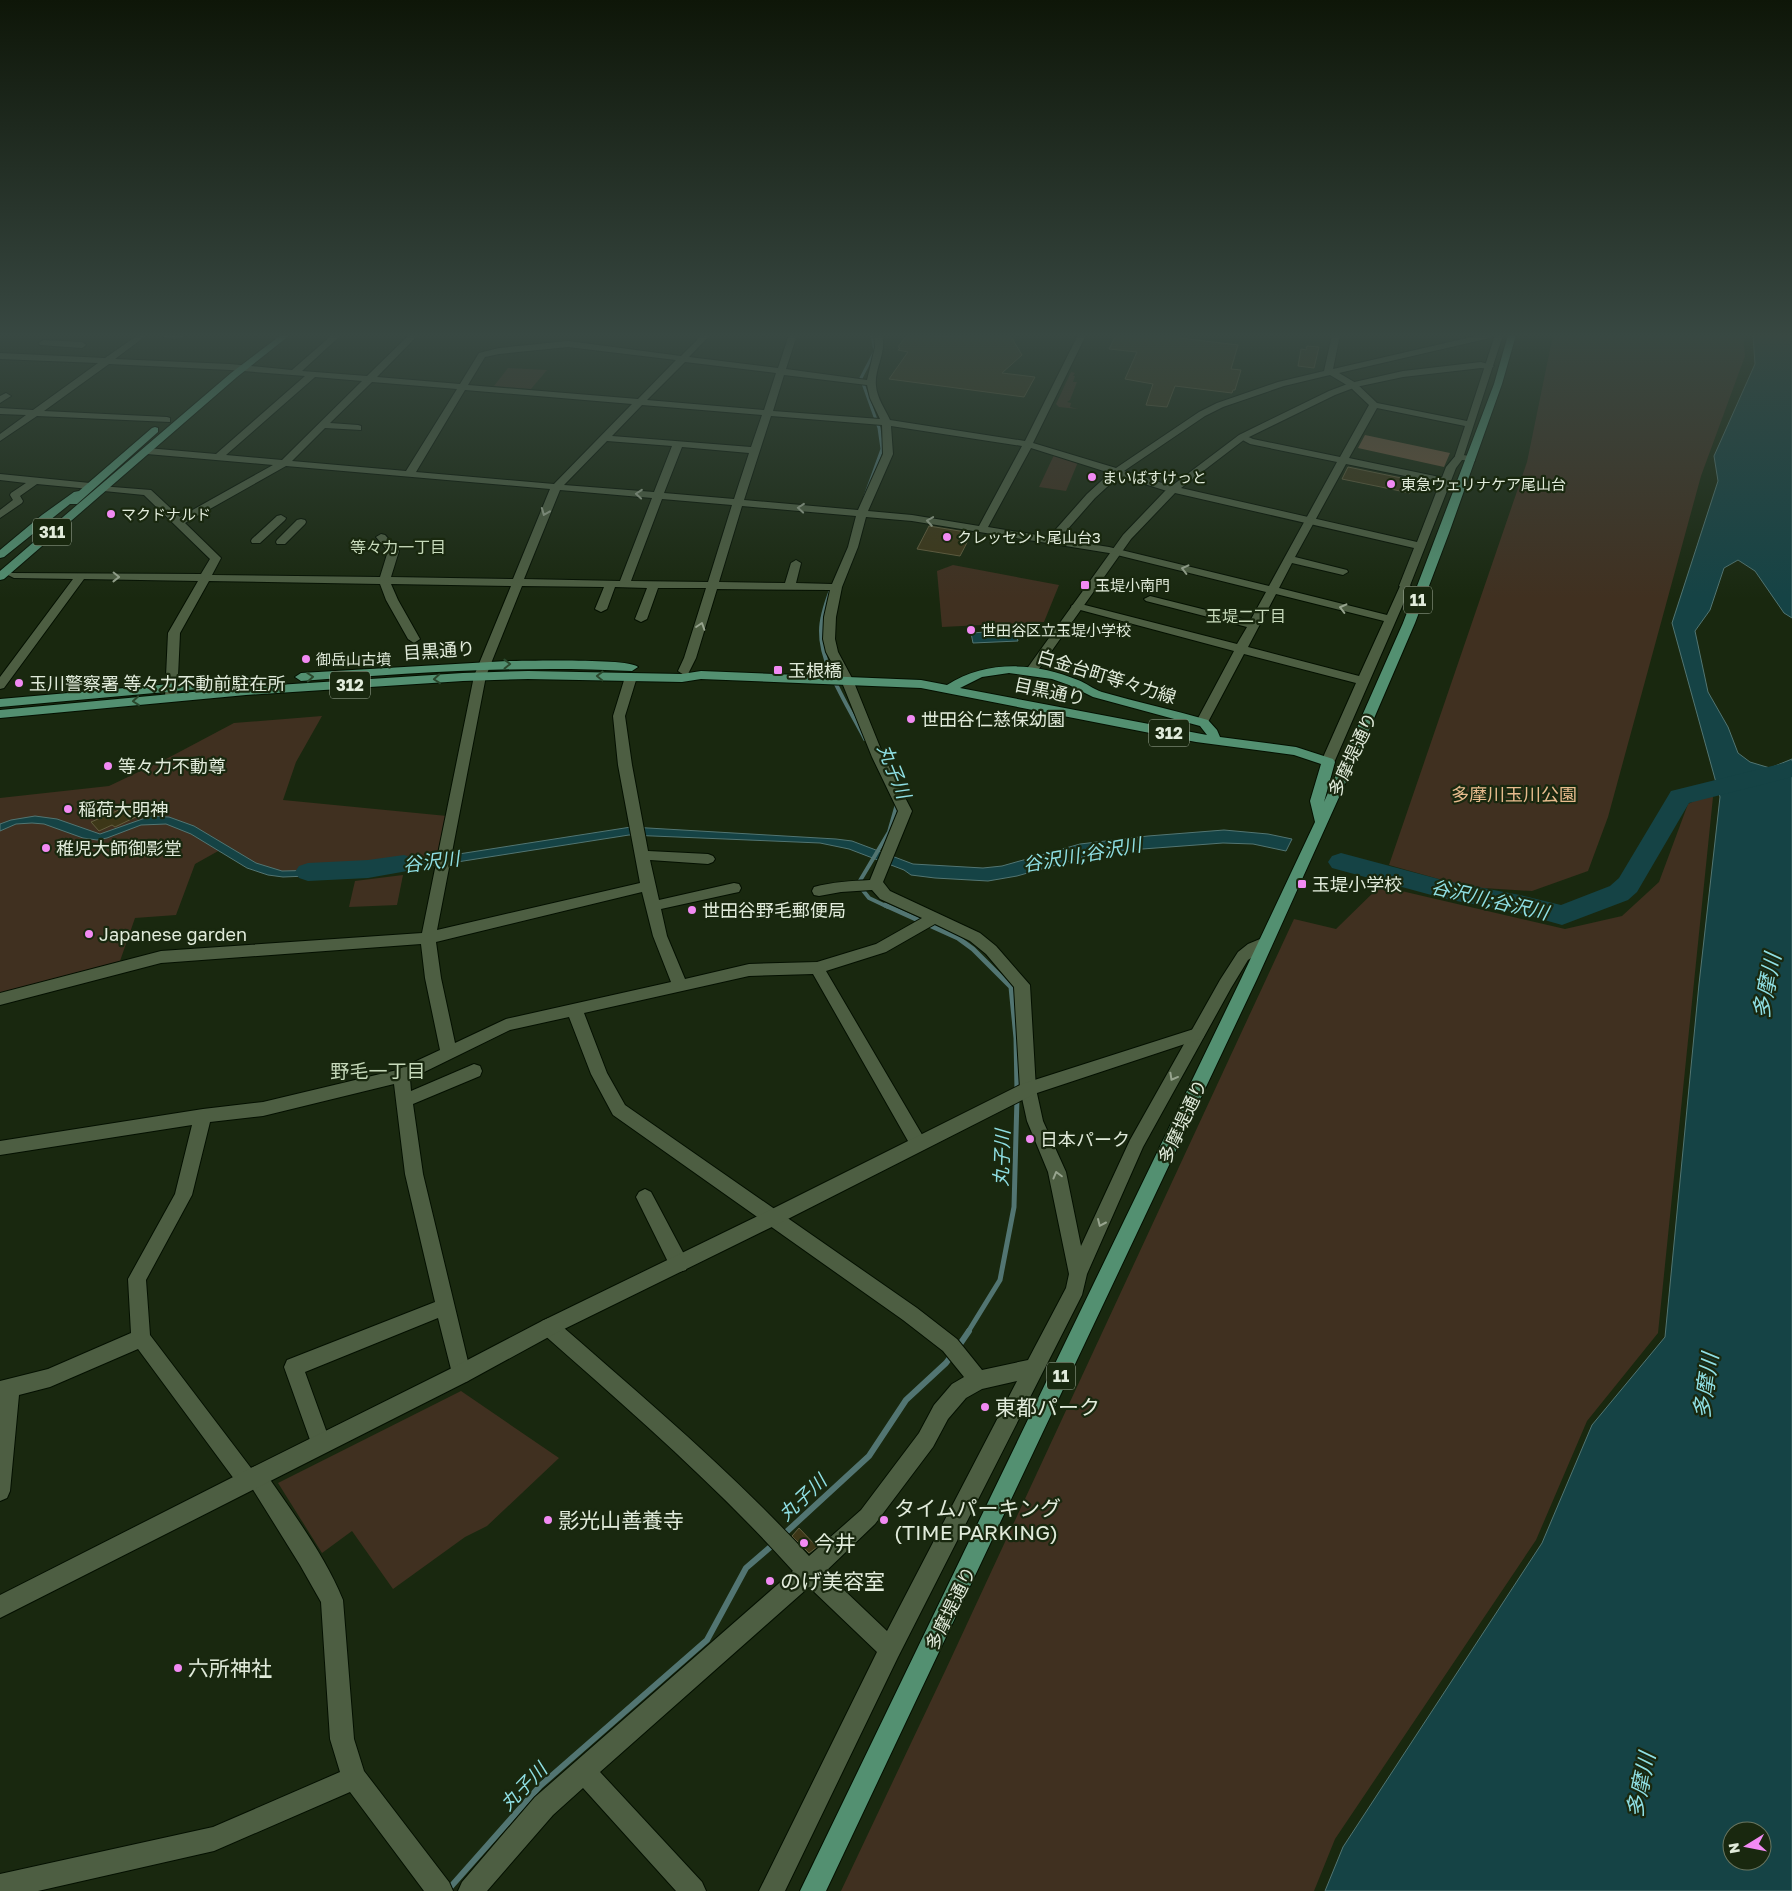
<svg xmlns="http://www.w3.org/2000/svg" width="1792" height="1891" viewBox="0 0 1792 1891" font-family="'Golos Text','Noto Sans JP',sans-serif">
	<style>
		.green { fill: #403020 }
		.forest { fill: #6a523a }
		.water { fill: #154345; stroke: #527572; fill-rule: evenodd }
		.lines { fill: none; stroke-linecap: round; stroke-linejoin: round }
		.stream-far3 { stroke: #527572; stroke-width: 3 }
		.stream-far2 { stroke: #527572; stroke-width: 4 }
		.stream-far1 { stroke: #527572; stroke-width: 5 }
		.stream { stroke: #527572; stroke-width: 6 }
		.river { fill: #154345; fill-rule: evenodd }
		.building { fill: #3d3718; stroke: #635e3e }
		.minor-casing { stroke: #041000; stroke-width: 2 }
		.tertiary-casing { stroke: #041000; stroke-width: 2 }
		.primary-casing { stroke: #041000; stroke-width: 2 }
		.minor { fill: #4d5e42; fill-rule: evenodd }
		.tertiary { fill: #4d5e42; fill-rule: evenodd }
		.primary { fill: #539071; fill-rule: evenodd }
		.oneway { stroke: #97a48e }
		.oneway2 { stroke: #2a472c }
		.poi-dot { fill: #f28af3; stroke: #19280f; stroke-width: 2 }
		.labels { text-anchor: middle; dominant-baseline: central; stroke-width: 4.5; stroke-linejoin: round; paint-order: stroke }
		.far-poi-label { font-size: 15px; fill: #e1ebdb; stroke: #19280f; text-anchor: start }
		.shield { fill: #19280f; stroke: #a5b09e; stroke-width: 1 }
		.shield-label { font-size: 16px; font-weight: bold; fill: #e1ebdb }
		.far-neighbourhood-label { font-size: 16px; fill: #c7dabb; stroke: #19280f }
		.street-label { font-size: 18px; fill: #e1ebdb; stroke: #19280f }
		.poi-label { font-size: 18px; fill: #e1ebdb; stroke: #19280f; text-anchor: start }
		.park-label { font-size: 18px; fill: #e8bc8e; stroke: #19280f }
		.water-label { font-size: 19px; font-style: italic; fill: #8fdfe4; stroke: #19280f }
		.neighbourhood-label { font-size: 19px; fill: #c7dabb; stroke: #19280f }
		.near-poi-label { font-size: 21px; fill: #e1ebdb; stroke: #19280f; text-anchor: start }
		.near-water-label { font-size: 22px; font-style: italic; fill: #8fdfe4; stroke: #19280f }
	</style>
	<rect width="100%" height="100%" fill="#19280f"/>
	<g class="green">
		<polygon points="1553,335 1743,335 1745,356 1701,476 1608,817 1588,871 1532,891 1467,887 1389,865 1527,462"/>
		<polygon points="508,368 547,370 531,389 494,386"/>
		<polygon points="1071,372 1075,373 1073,376 1075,376 1073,382 1077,382 1070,400 1067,402 1071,403 1070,407 1078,409 1059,407 1056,404"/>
		<polygon points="1054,455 1078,462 1066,491 1039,487"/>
		<polygon points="953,565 1059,585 1044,622 942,627 937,571"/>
		<polygon points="322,716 296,762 283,800 447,816 436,864 387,871 278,876 260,873 220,850 195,864 176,915 135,918 120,961 0,993 0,798 109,786 168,758 234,723"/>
		<polygon points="1707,795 1713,797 1658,1333 1587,1421 1536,1540 1335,1839 1314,1891 841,1891 947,1667 1294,919 1336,929 1380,886 1565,929 1622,916 1659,882 1688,804"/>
		<polygon points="403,875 397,905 349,907 355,881"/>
		<polygon points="461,1391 559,1458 487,1526 465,1537 393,1589 352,1531 322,1553 278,1483"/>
	</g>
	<polygon class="forest" points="1365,435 1450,453 1444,467 1358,448"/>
	<g class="water">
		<path d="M1753,335H1792V618L1784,613L1755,571L1738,560L1724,568L1710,610L1695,631L1708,692L1728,727L1738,753L1750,762L1770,768L1792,759V1891H1325L1343,1847L1542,1543L1592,1425L1665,1337L1699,984L1720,797L1672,623L1718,481L1714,456L1755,364ZM1732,1831H1762V1861H1732Z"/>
		<polygon points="1015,630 1018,641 973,643 971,633"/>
		<polygon points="35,816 57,819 100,834 151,816 169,817 194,826 256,863 282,871 363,869 631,827 836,839 852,841 913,864 983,868 1002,866 1080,844 1148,836 1224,830 1268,834 1292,839 1286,851 1253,844 1223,843 1129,850 1091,855 1017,876 988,881 935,878 911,875 904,870 849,849 820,843 629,835 438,865 358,874 283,877 268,875 247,868 191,834 166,824 141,825 107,838 97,840 83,838 44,824 32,823 16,824 0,831 0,824 11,820"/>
	</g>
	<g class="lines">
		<polyline class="stream-far3" points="865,496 882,449 879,428 861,378 875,351 872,335"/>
		<g class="stream-far2">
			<path d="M831,590C826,603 821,617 821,631C820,665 850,709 865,739"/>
			<polyline points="888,907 869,898 858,884 889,832 897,804"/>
		</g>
		<g class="stream-far1">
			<polyline points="885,905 958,938 973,949 1011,987 1016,1038 1017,1090"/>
			<polyline points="968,1332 1000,1280 1014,1207 1017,1098"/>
		</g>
		<g class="stream">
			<polyline points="958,1347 969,1331"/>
			<polyline points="782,1536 869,1456 906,1400 946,1363 952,1355"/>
			<polyline points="447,1891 540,1786 707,1640 746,1568 775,1543"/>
		</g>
		<g class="river">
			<polygon points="1792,761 1792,777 1689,803 1637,892 1628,900 1562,925 1520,913 1446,899 1332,868 1328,862 1332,856 1341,853 1446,881 1520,895 1561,905 1610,886 1619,878 1671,791"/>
			<polygon points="404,855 413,858 417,864 413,870 368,878 308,881 299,878 295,872 299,866 308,863 368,860"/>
		</g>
	</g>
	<g class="building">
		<polygon points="907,335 960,337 960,335 1010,335 1022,355 1002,373 1035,377 1024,397 889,379 908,352 898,350 900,348 898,347"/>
		<polygon points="1116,335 1181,335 1180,338 1238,345 1231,369 1241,370 1235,390 1233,390 1232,393 1175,386 1167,407 1146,405 1153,384 1125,379 1137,352 1109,349"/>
		<polygon points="1307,346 1319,347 1314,368 1298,366 1301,349 1306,350"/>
		<polygon points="1348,467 1416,481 1410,493 1342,479"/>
		<polygon points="929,526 972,533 960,556 917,549"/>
		<polygon points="135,803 146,812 115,827 112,825 99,831 91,822"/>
		<polygon points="799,1528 817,1547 809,1553 792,1536"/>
	</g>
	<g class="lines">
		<g class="minor-casing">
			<g id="minor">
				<path d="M138,335H147L115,359L230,364L292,370L332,335H341L302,371L367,376L409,335H418L377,377L460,384L479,353L499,348L568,341L681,356L702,335H710L689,357L778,368L789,335H797L786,369L867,380L875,347L874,335H882C887,353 874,368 876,386C877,398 885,409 890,420L1025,441L1078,335H1086L1033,443L1116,468L1199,412L1217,403L1278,382L1324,371L1332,335H1340L1333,369L1480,335H1494L1490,338L1339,373L1356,383L1377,403L1467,421L1495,335H1503L1463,458H1457L1455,456L1465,426L1377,408L1349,458L1449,479V483L1445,484L1346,464L1295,557L1347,570L1348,572L1343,575L1292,563L1279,588L1387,615L1401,584L1405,583L1411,586L1333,765L1328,766L1321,762L1356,683L1244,654L1208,722L1206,725H1198L1196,722L1234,651L1073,608L1071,606L1077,603L1237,644L1247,627L1146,601L1144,599L1150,596L1250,621L1266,592L1109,553L912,521L866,517L858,547L842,587L836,617L835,639L838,652L853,680L884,757L912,811L883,882L890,891L980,933L996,946L1030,985L1036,1089L1043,1121L1066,1172L1081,1246L1130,1140L1220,980L1238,952L1248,944L1265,937L1270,938L1272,942L1270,946L1248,960L1231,988L1143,1147L1087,1274L1082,1295L898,1657L785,1891H759L877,1652L809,1587L600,1772L702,1882L706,1891H676L583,1788L553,1815L487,1891H458L462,1882L535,1797L793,1571C716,1485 629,1410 542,1333L539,1327L542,1321L549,1318L556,1321C643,1397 731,1471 809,1556L861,1510L919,1433L934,1405L952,1384L964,1377L943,1351L903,1320L613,1115L591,1074L569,1017L510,1030L410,1079L411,1091L474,1064L480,1066L482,1071L480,1076L413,1104L423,1174L471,1374L468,1381L461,1383L454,1381L438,1318L305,1372L331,1444L328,1451L321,1454L314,1451L284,1367L287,1360L435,1302L405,1174L394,1084L263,1116L210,1122L192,1195L146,1280L150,1335L251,1468L256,1466L263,1469C291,1511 324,1553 343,1600L354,1739L364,1771L449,1882L453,1891H424L350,1792L214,1851L38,1891H0V1874L213,1827L340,1772L330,1739L321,1602L300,1565L252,1488L247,1490L240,1487L138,1349L50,1387L19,1395L10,1491L7,1498L0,1501V1381L48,1369L131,1333L128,1279L175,1194L192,1125L0,1155V1141L203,1109L263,1102L397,1070L440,1050L425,978L421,944L161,963L0,1005V993L161,951L422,933L474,676L511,586L391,584L398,600L420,639L414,643L408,639L386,600L380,584L209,581L180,633L177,698L171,702L165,698L168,633L198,581L84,579L4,688L0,689V677L73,579L14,578L8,575L10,573L201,574L210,559L144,495L104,491L100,490V486L151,490L180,517L273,465L147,454L142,451L147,448L216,454L305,376L230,370L109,364L44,411L167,417L170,418V422L37,416L0,441V434L26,415L0,414V408L33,410L98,363L0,359V353L105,358ZM568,347L676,360L638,399L468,385L485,357L499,354ZM685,362L776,373L764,410L647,400ZM784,375L867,385L870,398L880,419L773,411ZM1330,375L1350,387L1369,405L1340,457L1253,439L1242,434L1237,437L1250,444L1337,462L1269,586L1109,547L1059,539L1095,498L1119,476L1170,492H1178V488L1124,471L1205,416L1223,407L1284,386ZM315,377L362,381L282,460L226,455ZM372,382L457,389L406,471L292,461L325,428L361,430V426L358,425L330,423ZM465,390L632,404L554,484L416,472ZM642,405L762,415L751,447L612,436ZM771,416L882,425L883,454L858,510L744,500ZM891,426L1022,446L979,526L912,515L868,511L893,454ZM607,441L672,446L654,492L564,485ZM682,447L749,453L734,499L664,493ZM1031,448L1110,473L1087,494L1049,537L988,527ZM286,466L550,489L513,579L391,577L399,551L385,535L381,534L376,537L388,551L380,577L212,575L221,558L185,523ZM560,490L652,498L620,581L524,579ZM662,499L732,505L708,582L631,581ZM742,506L856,516L848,547L832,584L796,583L801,563L796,560L791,563L785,583L719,582ZM522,586L604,587L595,609L601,612L607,609L615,587L647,588L635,619L641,622L647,619L658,588H706L684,658L678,671L684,675L688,674L696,658L717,589L830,590L824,617L823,639L826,652L841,680L872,757L898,811L870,880C851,881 832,882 814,887L812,891L814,895L819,896L841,892L872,890L880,899L922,918L876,944L817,962L749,964L685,979L667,936L661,909L734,893L739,892L741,888L739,884L734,883L659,900L650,860L708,864L713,862L715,859L713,856L708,854L648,851L632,765L625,716L637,677L631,673L625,677L613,716L618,765L640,883L437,930L486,676ZM1276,594L1384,621L1359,676L1248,647ZM642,892L653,936L671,982L506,1019L455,1043L441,978L436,942ZM935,924L970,941L986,954L1014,987L1020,1089L1027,1121L1048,1172L1069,1274L1066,1288L1028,1360L982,1370L957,1339L917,1308L625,1105L607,1073L584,1013L749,976L813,974L912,1148L918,1150L924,1148L927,1143L924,1138L826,971L886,952ZM1017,1381L887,1631L825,1572L875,1524L933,1447L948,1419L966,1398L982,1389Z"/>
				<path d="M161,335H183L184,336C179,340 166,339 161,335Z"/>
				<polygon points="43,340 82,342 86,345 82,348 40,345 39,343"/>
				<polygon points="6,393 11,396 0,403 0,396"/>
				<polygon points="0,474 90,483 95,486 90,489 37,484 20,496 23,501 22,503 0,518 0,510 13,500 10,495 11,493 26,483 0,480"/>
				<polygon points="281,515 286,518 285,520 260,543 252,543 251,541 252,539 277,516"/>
				<polygon points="301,519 305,520 306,522 305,524 285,544 277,544 276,542 277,540 297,520"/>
				<polygon points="645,1189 651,1192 686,1258 688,1264 686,1270 679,1272 672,1270 636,1197 639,1192"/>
			</g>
		</g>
		<g class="tertiary-casing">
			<g id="tertiary">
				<polygon points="1481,362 1494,366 1490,369 1481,368 1403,377 1356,387 1335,395 1245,439 1181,488 1417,542 1446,467 1457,454 1475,457 1475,461 1462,460 1456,468 1409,588 1405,589 1399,586 1414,548 1175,493 1131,539 1036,673 1028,673 1026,670 1123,535 1165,491 1239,435 1329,391 1350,383 1403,371"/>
				<polygon points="1197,1028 1203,1030 1205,1034 1203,1038 1034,1094 778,1224 556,1333 468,1381 0,1618 0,1595 249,1469 454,1367 542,1321 766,1212 1022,1084"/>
			</g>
		</g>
		<g class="primary-casing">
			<g id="primary">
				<polygon points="281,335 290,335 237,377 4,579 0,580 0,571 231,373"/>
				<path d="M1508,335H1516L1502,384L1449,533L1415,623L1363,744L1257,979L826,1891H800L1241,979L1315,822L1310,801L1321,764L1294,755L1196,742L921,688L701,679L682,682L528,679L463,681L246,695L0,718V710L246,687L463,673L528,671L682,674L701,671L921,680L947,685C986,660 1035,662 1078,680C1086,683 1093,689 1102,692C1137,702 1173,710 1208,720L1217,730L1220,737L1296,747L1333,759L1335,762L1324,802L1403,623L1494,384ZM1009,673L1052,679L1069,685L1093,697L1200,726L1207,735L960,688L982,677Z"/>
				<polygon points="155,427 158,428 158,432 77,504 70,504 4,557 0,558 0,550 42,515 74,492 79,491 152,428"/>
				<path d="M507,661C526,661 630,658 638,667L632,671C521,665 411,673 301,681L295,677L301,673Z"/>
				<polygon points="250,677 256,681 254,684 0,707 0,699"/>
			</g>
		</g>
		<use href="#minor" class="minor"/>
		<use href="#tertiary" class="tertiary"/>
		<use href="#primary" class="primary"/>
	</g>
	<defs><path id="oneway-chevron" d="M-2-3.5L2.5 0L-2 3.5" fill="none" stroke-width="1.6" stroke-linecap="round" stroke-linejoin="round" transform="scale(1.25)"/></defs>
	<g class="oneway">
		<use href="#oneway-chevron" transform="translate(639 494) rotate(-175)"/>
		<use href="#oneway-chevron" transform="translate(801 508) rotate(-175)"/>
		<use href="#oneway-chevron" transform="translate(545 512) rotate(112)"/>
		<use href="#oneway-chevron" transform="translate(930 521) rotate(-171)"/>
		<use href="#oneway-chevron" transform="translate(1185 569) rotate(-166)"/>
		<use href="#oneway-chevron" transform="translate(116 577) rotate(1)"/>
		<use href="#oneway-chevron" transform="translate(1343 608) rotate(-166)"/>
		<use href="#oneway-chevron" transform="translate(701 626) rotate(-72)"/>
		<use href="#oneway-chevron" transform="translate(1173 1077) rotate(119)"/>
		<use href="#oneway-chevron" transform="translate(1057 1175) rotate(-105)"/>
		<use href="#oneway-chevron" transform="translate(1101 1223) rotate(114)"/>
	</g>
	<g class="oneway2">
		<use href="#oneway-chevron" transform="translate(507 664) rotate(-1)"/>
		<use href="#oneway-chevron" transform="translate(600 676) rotate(-179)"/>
		<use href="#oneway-chevron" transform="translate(310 677) rotate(-4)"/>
		<use href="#oneway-chevron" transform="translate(437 679) rotate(175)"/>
		<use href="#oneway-chevron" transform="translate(136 701) rotate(175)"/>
	</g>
	<linearGradient id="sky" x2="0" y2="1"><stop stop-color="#0e1608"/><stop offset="0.56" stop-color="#384842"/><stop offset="1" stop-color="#384842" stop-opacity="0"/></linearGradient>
	<rect width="1792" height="599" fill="url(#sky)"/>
	<g class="poi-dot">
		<circle cx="1092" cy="477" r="5"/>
		<circle cx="1391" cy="484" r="5"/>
		<circle cx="111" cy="514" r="5"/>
		<circle cx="947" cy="537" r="5"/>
		<rect x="1080" y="580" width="10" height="10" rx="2.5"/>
		<circle cx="971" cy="630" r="5"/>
		<circle cx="306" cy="659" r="5"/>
		<rect x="773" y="665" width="10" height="10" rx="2.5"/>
		<circle cx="19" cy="683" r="5"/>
		<circle cx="911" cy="719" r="5"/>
		<circle cx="108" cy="766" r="5"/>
		<circle cx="68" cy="809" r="5"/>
		<circle cx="46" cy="848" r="5"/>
		<rect x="1297" y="879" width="10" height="10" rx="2.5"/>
		<circle cx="692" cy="910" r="5"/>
		<circle cx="89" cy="934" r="5"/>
		<circle cx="1030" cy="1139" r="5"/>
		<circle cx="985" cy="1407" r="5"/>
		<circle cx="548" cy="1520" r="5"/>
		<circle cx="884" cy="1520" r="5"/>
		<circle cx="804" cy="1543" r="5"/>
		<circle cx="770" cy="1581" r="5"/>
		<circle cx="178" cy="1668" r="5"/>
	</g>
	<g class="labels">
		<g class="far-poi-label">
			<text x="1102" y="477">まいばすけっと</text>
			<text x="1401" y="484">東急ウェリナケア尾山台</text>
			<text x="121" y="514">マクドナルド</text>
			<text x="957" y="537">クレッセント尾山台3</text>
			<text x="1095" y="585">玉堤小南門</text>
			<text x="981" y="630">世田谷区立玉堤小学校</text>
			<text x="316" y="659">御岳山古墳</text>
		</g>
		<g class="shield">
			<rect x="33" y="518.5" width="38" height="27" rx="4"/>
			<rect x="1404" y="586.5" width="28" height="27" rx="4"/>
			<rect x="330" y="671.5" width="40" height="27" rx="4"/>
			<rect x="1149" y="719.5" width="40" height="27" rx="4"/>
			<rect x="1047" y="1362.5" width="28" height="27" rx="4"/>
		</g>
		<g class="shield-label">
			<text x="52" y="532">311</text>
			<text x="1418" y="600">11</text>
			<text x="350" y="685">312</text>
			<text x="1169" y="733">312</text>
			<text x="1061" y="1376">11</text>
		</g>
		<g class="far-neighbourhood-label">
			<text x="398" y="547">等々力一丁目</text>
			<text x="1246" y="616">玉堤二丁目</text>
		</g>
		<g class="street-label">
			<text transform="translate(439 650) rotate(-4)">目黒通り</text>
			<text transform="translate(1107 676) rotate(17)">白金台町等々力線</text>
			<text transform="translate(1050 691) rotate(12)">目黒通り</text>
			<text transform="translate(1352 754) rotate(-65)">多摩堤通り</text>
			<text transform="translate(1182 1121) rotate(-65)">多摩堤通り</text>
			<text transform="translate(950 1608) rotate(-64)">多摩堤通り</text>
		</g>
		<g class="poi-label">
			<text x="788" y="670">玉根橋</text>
			<text x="29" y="683">玉川警察署 等々力不動前駐在所</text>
			<text x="921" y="719">世田谷仁慈保幼園</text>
			<text x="118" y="766">等々力不動尊</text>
			<text x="78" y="809">稲荷大明神</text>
			<text x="56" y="848">稚児大師御影堂</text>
			<text x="1312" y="884">玉堤小学校</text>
			<text x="702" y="910">世田谷野毛郵便局</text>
			<text x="99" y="934">Japanese garden</text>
			<text x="1040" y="1139">日本パーク</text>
		</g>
		<g class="park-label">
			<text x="1514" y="794">多摩川玉川公園</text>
		</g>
		<g class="water-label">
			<text transform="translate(895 771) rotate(68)">丸子川</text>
			<text transform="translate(1082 854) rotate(-10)">谷沢川;谷沢川</text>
			<text transform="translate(431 861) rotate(-7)">谷沢川</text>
			<text transform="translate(1490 899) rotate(13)">谷沢川;谷沢川</text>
			<text transform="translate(1001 1158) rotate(-88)">丸子川</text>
			<text transform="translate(802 1497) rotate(-43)">丸子川</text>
			<text transform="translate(523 1786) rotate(-46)">丸子川</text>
		</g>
		<g class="neighbourhood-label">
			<text x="378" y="1070">野毛一丁目</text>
		</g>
		<g class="near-poi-label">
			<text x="995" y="1407">東都パーク</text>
			<text x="894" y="1508">タイムパーキング<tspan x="894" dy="24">(TIME PARKING)</tspan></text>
			<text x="558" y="1520">影光山善養寺</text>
			<text x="814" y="1543">今井</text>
			<text x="780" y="1581">のげ美容室</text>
			<text x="188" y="1668">六所神社</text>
		</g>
		<g class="near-water-label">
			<text transform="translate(1766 986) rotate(-79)">多摩川</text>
			<text transform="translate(1705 1386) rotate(-82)">多摩川</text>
			<text transform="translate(1640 1785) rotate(-78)">多摩川</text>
		</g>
	</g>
	<g transform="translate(1747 1846) rotate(260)"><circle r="24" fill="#19280f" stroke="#697661"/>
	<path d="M0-4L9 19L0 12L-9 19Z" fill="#f28af3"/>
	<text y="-8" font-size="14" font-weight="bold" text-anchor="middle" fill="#e1ebdb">N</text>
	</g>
</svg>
